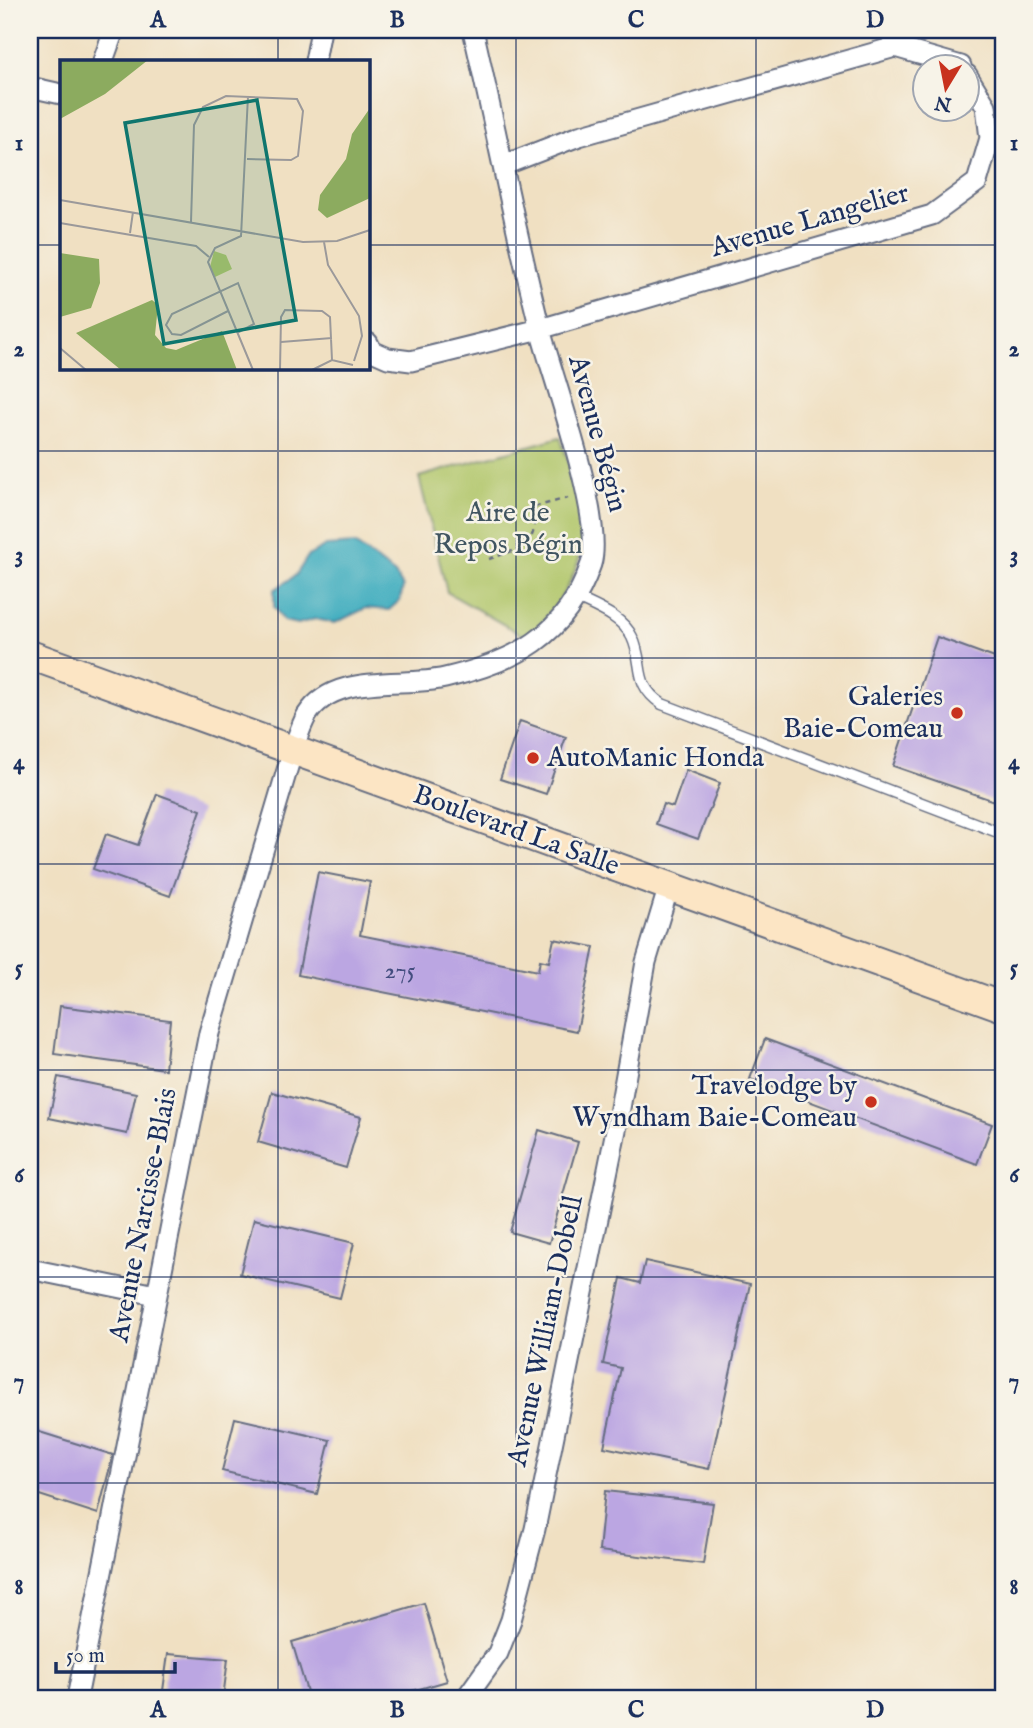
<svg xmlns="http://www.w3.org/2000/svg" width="1033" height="1728" viewBox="0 0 1033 1728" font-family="'IM FELL English',serif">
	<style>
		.green { fill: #b1c66b; stroke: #667a64; stroke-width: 2 }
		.water { fill: #41adbf; stroke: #2e6e8e; stroke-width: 2 }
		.building { fill: #bba6e2 }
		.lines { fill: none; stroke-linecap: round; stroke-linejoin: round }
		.lane-casing { stroke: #666d81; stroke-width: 13 }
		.street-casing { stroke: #666d81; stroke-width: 23 }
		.secondary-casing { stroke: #666d81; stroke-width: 32 }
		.path { stroke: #666d81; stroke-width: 2.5; stroke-dasharray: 5 5; stroke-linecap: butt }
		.lane { stroke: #fff; stroke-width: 10 }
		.street { stroke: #fff; stroke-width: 19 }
		.secondary { stroke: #fce5c4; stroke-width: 28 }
		.grid { fill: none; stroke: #1b2f5e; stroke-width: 2; stroke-opacity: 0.55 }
		.poi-dot { fill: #c8321e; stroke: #f7f3e8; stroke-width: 2.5 }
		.labels { text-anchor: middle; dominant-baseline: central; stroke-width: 5; stroke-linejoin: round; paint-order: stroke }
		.number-label { font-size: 24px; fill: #434d7f }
		.street-label { font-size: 28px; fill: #1b2f5e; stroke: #f7f3e8 }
		.park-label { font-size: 28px; fill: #405561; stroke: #f7f3e8 }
		.poi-label { font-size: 28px; fill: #1b2f5e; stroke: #f7f3e8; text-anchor: end }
		.inset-road { fill: none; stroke: #9b999a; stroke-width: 2 }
		.view { fill: #0f766e; fill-opacity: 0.15; stroke: #0f766e; stroke-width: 3.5 }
		.inset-edge { fill: none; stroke: #1b2f5e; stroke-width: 3.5 }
		.neatline { fill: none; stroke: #1b2f5e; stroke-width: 2.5 }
		.grid-label { font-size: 23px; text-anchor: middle; font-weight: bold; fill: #1b2f5e }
	</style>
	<rect width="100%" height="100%" fill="#f7f3e8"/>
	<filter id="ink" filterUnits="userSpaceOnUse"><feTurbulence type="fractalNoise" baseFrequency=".0143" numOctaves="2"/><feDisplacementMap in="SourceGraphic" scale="14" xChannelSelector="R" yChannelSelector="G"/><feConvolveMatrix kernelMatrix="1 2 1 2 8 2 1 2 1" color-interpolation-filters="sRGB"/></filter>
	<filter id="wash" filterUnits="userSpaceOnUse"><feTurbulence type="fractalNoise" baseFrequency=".00686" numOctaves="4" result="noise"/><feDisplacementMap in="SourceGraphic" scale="28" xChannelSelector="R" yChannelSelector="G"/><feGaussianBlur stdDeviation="1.57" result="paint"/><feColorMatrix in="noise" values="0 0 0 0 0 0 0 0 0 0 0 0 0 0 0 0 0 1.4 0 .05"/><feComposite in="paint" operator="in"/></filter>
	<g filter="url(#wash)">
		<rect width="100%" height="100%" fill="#f0e0c2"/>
		<path class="green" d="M560,437C568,463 581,493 583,520C588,566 557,607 529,639L447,592L419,477Z"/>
		<polygon class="water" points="355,544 395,574 403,587 400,600 389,610 366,608 335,623 315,619 298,624 284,621 274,607 274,590 296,575 308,556 326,546"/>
		<g id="blocks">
			<g class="building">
				<polygon points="937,637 1003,661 1003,804 893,766"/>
				<polygon points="520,721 566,737 546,794 500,779"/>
				<polygon points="686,770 720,783 698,839 656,824 663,804 673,807"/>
				<polygon points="157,794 201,810 170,896 93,869 106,834 138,845"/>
				<polygon points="318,872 370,882 360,935 538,971 540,960 549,962 554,939 594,947 577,1031 298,975"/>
				<polygon points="60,1006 170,1020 165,1069 54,1054"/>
				<polygon points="765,1039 992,1124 977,1164 750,1079"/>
				<polygon points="58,1077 136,1093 127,1134 49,1118"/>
				<polygon points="272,1092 361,1117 346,1168 258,1142"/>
				<polygon points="539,1130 578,1142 549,1243 510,1232"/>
				<polygon points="254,1219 354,1243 340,1298 240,1274"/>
				<polygon points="645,1261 750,1284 709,1469 604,1447 621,1368 603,1364 621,1278 640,1283"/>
				<polygon points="235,1418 330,1440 317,1494 222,1471"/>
				<polygon points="30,1429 113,1455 98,1514 30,1492"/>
				<polygon points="605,1491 713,1503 703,1564 599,1551"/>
				<polygon points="424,1603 447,1681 388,1698 309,1698 292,1642"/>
				<polygon points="168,1654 228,1659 223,1698 162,1698"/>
			</g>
		</g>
	</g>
	<g filter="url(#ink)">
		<use href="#blocks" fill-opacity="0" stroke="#666d81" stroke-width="2"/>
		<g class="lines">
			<g class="lane-casing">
				<path id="lane" d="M575,597C595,607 622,616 632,637C645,664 632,684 662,704L1003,834"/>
			</g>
			<g class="street-casing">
				<g id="street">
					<polyline points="103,61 114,30"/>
					<polyline points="315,61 321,30"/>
					<polyline points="30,87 61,94"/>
					<polyline points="504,165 579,136 895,47 961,66"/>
					<polyline points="368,343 372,351 388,358 411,361 540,329 932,215 977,182 990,138 986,106 967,75"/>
					<polyline points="30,1269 156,1295"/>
					<path d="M77,1698L209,1033L293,750C297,739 301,725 307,715C335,671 402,688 445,678C514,662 566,637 591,564C605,521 553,379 540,329C515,230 496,129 473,30"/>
					<polyline points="466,1698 498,1653 511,1620 535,1529 617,1125 646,962 669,886"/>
				</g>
			</g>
			<g class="secondary-casing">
				<polyline id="secondary" points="30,655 1003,1007"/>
			</g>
			<path class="path" d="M489,559C523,547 538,548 534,507L568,498"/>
			<use href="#lane" class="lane"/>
			<use href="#street" class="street"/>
			<use href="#secondary" class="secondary"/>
		</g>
	</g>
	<path class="grid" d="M278,30V61M516,30V1698M756,30V1698M30,245H61M368,245H1003M278,368V1698M30,451H1003M30,658H1003M30,864H1003M30,1070H1003M30,1277H1003M30,1483H1003"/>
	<g class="poi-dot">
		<circle cx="957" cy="713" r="7"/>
		<circle cx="533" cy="758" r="7"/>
		<circle cx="871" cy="1102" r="7"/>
	</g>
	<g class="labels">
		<g class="number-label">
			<text x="400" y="971">275</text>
		</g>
		<g class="street-label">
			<text transform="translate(810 221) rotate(-16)">Avenue Langelier</text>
			<text transform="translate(597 434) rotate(75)">Avenue Bégin</text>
			<text transform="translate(516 831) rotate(20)">Boulevard La Salle</text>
			<text transform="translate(144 1215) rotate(-79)">Avenue Narcisse-Blais</text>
			<text transform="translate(546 1331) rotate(-78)">Avenue William-Dobell</text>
		</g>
		<g class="park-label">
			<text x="508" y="513">Aire de<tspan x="508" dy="32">Repos Bégin</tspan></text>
		</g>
		<g class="poi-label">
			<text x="943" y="697">Galeries<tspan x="943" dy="32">Baie-Comeau</tspan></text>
			<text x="547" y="758" text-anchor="start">AutoManic Honda</text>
			<text x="857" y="1086">Travelodge by<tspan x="857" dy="32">Wyndham Baie-Comeau</tspan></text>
		</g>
	</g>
	<g transform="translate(60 60)">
		<rect width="310" height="310" fill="#f0e0c2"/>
		<path d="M154,191L166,195L172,209L155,217L150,207Z" fill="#b1c66b"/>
		<path d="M0,0H88L45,34L0,59ZM310,48V138L267,158L258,150L260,135L286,99L292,74ZM0,193L39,199L40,223L31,248L0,257ZM92,240L98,245L95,275L106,288L116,290L162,271L177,310H61L16,273Z" fill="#8cab5f"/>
		<path class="inset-road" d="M188,36L181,176L155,188L148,202L193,310M0,140L243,182L277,181L310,170M131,162L134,65L143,47L166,36L237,39L243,51L238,96L231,100L187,99M0,163L136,186L149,197M70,173L73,152M264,182L268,205L299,256L302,276L294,301M168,251L121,275L112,274L106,265L112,254L178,223L194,264L177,273M221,282L272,278M0,288L26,310M220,310L221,257L225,250L262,251L270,257L272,300M252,310L272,300L293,305"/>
		<path class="view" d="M197,40L236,260L104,284L65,63Z"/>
		<rect width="310" height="310" class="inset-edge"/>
	</g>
	<rect width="1033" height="1728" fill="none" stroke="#f7f3e8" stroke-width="77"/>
	<g transform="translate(946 88) rotate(190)"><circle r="33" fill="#f7f3e8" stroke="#9fa5b1" stroke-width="2"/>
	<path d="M0-5L12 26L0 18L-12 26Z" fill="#c8321e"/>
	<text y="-10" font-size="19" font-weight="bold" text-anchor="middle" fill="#1b2f5e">N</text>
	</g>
	<path d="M56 1662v10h119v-10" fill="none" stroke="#1b2f5e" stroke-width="3.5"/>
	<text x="66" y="1662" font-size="21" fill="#1b2f5e" stroke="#f7f3e8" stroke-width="5" paint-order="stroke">50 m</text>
	<rect x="38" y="38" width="957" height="1652" class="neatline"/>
	<g class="grid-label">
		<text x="158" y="27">A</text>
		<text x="397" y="27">B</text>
		<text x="636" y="27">C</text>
		<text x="875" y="27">D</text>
		<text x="19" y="150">1</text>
		<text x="1014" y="150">1</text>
		<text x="19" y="356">2</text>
		<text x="1014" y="356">2</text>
		<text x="19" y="562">3</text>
		<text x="1014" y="562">3</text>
		<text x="19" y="769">4</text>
		<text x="1014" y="769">4</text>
		<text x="19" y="975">5</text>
		<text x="1014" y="975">5</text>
		<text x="19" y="1182">6</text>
		<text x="1014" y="1182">6</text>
		<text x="19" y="1388">7</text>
		<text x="1014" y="1388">7</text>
		<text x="19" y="1594">8</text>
		<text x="1014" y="1594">8</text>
		<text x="158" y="1717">A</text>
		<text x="397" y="1717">B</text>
		<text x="636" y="1717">C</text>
		<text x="875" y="1717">D</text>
	</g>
</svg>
